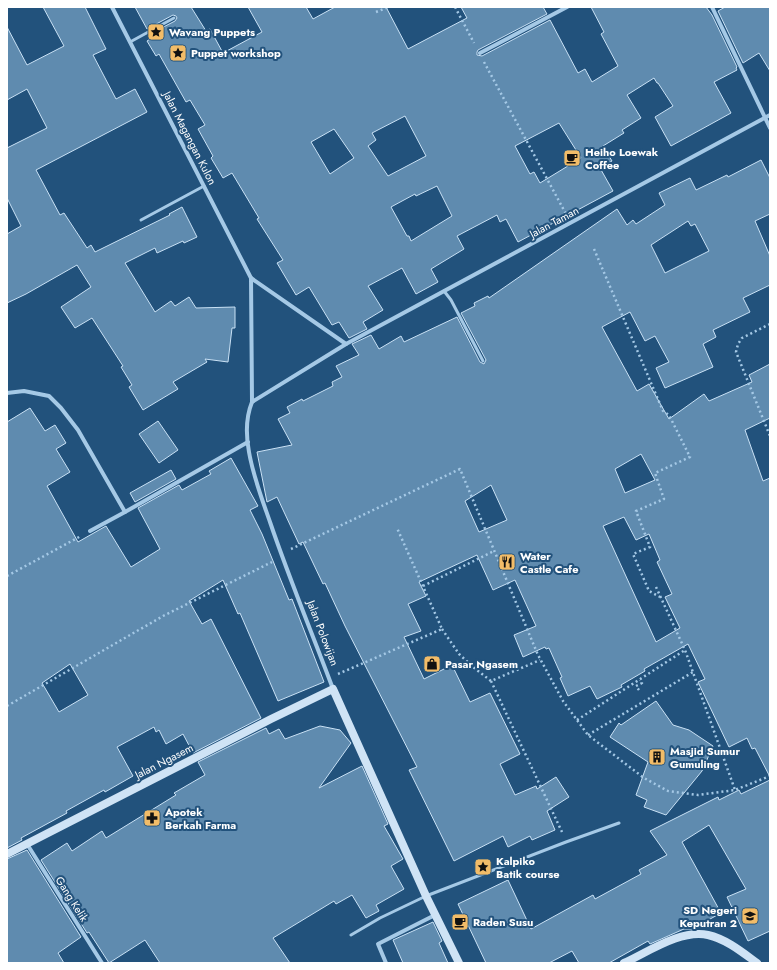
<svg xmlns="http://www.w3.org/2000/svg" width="777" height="970" viewBox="0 0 777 970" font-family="Jost,sans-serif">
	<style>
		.building { fill: #5f8baf; stroke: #c9e1f5; fill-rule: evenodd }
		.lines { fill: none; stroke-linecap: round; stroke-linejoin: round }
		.path { stroke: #a5c9e6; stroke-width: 2.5; stroke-dasharray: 2 3; stroke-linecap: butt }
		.lane { stroke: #a5c9e6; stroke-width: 3 }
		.street { stroke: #a5c9e6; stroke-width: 4 }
		.secondary { stroke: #cfe3f5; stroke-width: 8 }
		.labels { text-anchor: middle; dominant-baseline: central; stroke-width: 4; stroke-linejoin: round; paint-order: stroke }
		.poi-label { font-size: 11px; font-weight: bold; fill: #fff; stroke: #22527c; text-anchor: start }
		.street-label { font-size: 11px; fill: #fff; stroke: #22527c }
	</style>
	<rect width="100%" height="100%" fill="#22527c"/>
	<g class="building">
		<polygon points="43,7 85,7 106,49 93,55 116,99 135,89 147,112 36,170 60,215 64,213 87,248 91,245 95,252 170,215 169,214 182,207 197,237 184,243 183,241 157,253 155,248 125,263 155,312 171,301 175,306 189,297 196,308 235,307 235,328 232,328 228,362 205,359 207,362 173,382 178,389 143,410 129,387 132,385 121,367 123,366 92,318 75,328 61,307 91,287 77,265 26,294 7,303 7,234 21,226 7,198 7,148 47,128 27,89 7,100 7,27 27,65 64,46"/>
		<path d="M135,7H191L206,31L210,29L223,53L262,32L248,7H306L313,19L335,7H386L408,49L467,18L461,7H543L547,14L478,50L477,52V55L482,56L550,20L578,73L585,69L592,82L618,66L601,34L604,32L591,7H706L712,15L737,67L736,68L737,70L714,82L731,113L671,146L655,117L673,106L658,83H657L654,78L627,95L641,118L622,130L624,133L603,146L612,161L600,168L613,191L518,242L506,219L500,222L497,215L457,236L464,249L431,269L438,282L416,294L402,268L368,286L383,310L363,322L367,329L349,338L339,322L332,325L309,287L296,295L277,263L283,260L257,219L259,218L232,173L223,178L211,158L213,156L198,129L205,125L190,100L186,102L159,54L156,56L147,41L152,38L150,34L175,21L177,18L176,16L173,15L147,29ZM405,116L426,156L388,176L368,146L376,140L372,133ZM559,123L581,158L540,183L534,172L530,174L515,146ZM334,129L354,158L330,174L311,142ZM437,186L452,216L411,241L409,236H407L391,207L415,194L416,196Z"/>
		<polygon points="725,7 770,7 770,71 759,53 743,63 718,11"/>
		<path d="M761,160L770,178V214L755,221L770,256V285L743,298L750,312L713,330L716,337L703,344L713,367L665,388L656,368L669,362L655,336L645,341L630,312L602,327L637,391L649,384L669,419L704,394L709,401L752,382L749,375L770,364V418L745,430L763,481L770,478V777L755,748L752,749L747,738L729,747L698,682L705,679L688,644L644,669L645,671L621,685L622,687L597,699L590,686L568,696L560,678L562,677L549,648L546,649L545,647L523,657L514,635L536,626L515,580L493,590L477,555L419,582L426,596L408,604L421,631L404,637L424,679L452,665L470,702L490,693L520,754L500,764L515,795L536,786L537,789L556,777L569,797L547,811L555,830L532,840L530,836L508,847L503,836L454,861L409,770L417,767L345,626L325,583L323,584L303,542L299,544L277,497L267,502L257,452L292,445L278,419L290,413L287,407L302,399L303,401L333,386L332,382L342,377L336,366L359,355L352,344L371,335L379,349L401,336L404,342L457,317L480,362L484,364L486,360L461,313L475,306L474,303L488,296L489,298L617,209L627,225L633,220L636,224L665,205L659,193L690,178L696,190L727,175L728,177ZM688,221L691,226L695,224L709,251L665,273L651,245ZM641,454L655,480L625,493L615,469ZM491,485L507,520L479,532L465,501ZM624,517L636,540L649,534L660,560L657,562L672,594L665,597L680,628L656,642L603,526Z"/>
		<path d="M30,408L45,431L55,425L66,443L56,449L70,472L47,486L78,542L106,526L131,567L160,549L138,508L179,485L182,490L211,474L209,471L231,458L258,506L250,510L262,534L289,600L292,599L324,682L278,701L240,613L238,614L223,580L189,601L202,624L211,619L261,718L193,753L183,734L166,744L159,730L156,732L154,727L117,747L133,776L105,792L104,790L66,811L67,813L21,838L22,840L7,848V422ZM70,664L88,695L59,712L42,683Z"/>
		<polygon points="158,421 178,450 159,463 139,434"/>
		<polygon points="171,470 176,479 135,502 130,493"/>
		<polygon points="656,701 673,725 689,730 713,746 702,771 666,815 644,807 647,800 636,795 648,762 610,737 619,723 621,725"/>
		<polygon points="320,726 340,730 351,743 319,788 362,766 388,824 384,826 403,859 391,866 404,889 376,905 379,911 366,918 352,895 336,904 334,901 273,938 290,963 160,963 145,940 109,963 89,932 87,933 41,860 67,843 72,851 102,831 106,838 176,795 174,793 205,775 198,762 266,728 269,734 279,729 285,739"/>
		<polygon points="770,780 770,931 748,941 727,897 746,889 709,825 682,842 721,913 692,929 684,929 650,944 648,941 609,963 579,963 572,951 549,963 486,963 458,904 508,880 531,929 593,895 595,899 641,874 639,870 667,855 650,831 718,797 719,800 739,790 741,794"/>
		<polygon points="27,850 81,937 58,953 64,963 7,963 7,859"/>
		<polygon points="433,922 442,941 439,943 448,963 403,963 393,940"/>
	</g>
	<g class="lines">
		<g class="path">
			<polyline points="455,7 474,43"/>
			<polyline points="376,12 389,7"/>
			<polyline points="484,62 566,214"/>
			<polyline points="594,249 663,411 669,415 690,457 655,473 664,499 636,511 650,547 633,554 649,591 660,597"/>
			<polyline points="770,324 742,338 738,344 736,352 770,436"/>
			<polyline points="291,549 460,469 538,655 563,701 588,735 644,778 668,791 698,795 735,790 770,776"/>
			<polyline points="7,576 81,536"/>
			<polyline points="423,586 494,551"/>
			<polyline points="656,587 685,650 735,790"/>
			<polyline points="442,629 459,654 473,667 491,681 540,660"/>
			<polyline points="338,674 442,629 397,528"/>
			<polyline points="491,681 562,832"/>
			<polyline points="639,690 636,686 642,683 640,680"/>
			<polyline points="7,706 163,616 272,562"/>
			<polyline points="577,720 685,650"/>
			<polyline points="588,735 693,672"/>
		</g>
		<g class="lane">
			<polyline points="130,42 174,18"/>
			<polyline points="141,220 204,186"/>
			<polyline points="444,291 451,300 483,361"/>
			<polyline points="351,935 380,918 426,896 566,842 619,823"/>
		</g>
		<g class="street">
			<polyline points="112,7 251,278"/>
			<polyline points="712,7 770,128"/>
			<polyline points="480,53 567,7"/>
			<polyline points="7,393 24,391 49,396 61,408 78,430 125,512"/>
			<polyline points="252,402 251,278 346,344"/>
			<polyline points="90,531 125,512 248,442"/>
			<path d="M333,689C312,633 289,578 270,522C262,499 253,476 249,452C246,436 246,417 252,402L346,344L770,115"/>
			<polyline points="27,844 102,963"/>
			<polyline points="386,963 378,944 435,915"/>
		</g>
		<g class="secondary">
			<polyline points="7,854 271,719 333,689 426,896 459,963"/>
			<path d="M624,963C648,952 681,929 708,935C726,939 742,952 757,963"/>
		</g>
	</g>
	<defs>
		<g id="sight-square" transform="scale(0.9)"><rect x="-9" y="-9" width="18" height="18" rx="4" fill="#f2bc68" stroke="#22527c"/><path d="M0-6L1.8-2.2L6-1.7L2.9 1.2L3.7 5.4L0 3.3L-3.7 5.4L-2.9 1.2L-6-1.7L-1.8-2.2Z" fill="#111"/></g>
		<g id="cafe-square" transform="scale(0.9)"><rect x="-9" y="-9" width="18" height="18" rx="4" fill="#f2bc68" stroke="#22527c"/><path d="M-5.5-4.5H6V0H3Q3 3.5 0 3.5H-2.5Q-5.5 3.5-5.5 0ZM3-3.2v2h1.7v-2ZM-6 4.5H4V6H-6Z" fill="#111"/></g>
		<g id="restaurant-square" transform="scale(0.9)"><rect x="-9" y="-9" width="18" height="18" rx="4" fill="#f2bc68" stroke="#22527c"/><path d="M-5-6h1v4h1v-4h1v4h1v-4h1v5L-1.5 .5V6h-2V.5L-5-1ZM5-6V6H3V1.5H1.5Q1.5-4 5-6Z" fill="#111"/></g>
		<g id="shop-square" transform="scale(0.9)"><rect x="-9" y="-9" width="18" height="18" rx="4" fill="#f2bc68" stroke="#22527c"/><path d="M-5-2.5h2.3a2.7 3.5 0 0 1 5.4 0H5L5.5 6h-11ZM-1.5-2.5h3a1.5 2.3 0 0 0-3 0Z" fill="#111"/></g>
		<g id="building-square" transform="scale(0.9)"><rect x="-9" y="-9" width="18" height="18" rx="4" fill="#f2bc68" stroke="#22527c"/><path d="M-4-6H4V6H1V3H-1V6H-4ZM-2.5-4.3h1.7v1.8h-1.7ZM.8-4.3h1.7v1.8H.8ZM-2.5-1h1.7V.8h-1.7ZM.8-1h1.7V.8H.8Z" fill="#111"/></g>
		<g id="pharmacy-square" transform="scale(0.9)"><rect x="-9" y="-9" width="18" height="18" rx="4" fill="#f2bc68" stroke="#22527c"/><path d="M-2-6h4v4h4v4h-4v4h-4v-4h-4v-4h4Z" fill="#111"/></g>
		<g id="school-square" transform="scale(0.9)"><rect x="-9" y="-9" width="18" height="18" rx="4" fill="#f2bc68" stroke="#22527c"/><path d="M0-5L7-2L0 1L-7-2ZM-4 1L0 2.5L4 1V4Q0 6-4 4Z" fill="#111"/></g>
	</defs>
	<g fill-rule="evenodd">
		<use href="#sight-square" x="156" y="32"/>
		<use href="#sight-square" x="178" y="53"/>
		<use href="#cafe-square" x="572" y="158"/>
		<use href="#restaurant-square" x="507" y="562"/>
		<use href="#shop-square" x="432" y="664"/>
		<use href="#building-square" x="657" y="757"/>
		<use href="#pharmacy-square" x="152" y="818"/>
		<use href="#sight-square" x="483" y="867"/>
		<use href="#school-square" x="750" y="916"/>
		<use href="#cafe-square" x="460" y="922"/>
	</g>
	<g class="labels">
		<g class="poi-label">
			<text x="169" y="32">Wavang Puppets</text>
			<text x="191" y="53">Puppet workshop</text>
			<text x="585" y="152">Heiho Loewak<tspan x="585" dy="13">Coffee</tspan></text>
			<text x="520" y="556">Water<tspan x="520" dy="13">Castle Cafe</tspan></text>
			<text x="445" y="664">Pasar Ngasem</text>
			<text x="670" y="751">Masjid Sumur<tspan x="670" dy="13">Gumuling</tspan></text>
			<text x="165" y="812">Apotek<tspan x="165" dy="13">Berkah Farma</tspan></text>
			<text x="496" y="861">Kalpiko<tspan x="496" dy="13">Batik course</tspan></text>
			<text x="737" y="910" text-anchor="end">SD Negeri<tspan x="737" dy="13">Keputran 2</tspan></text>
			<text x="473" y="922">Raden Susu</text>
		</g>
		<g class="street-label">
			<text transform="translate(190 138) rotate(63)">Jalan Magangan Kulon</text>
			<text transform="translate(554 222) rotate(-28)">Jalan Taman</text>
			<text transform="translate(323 633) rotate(69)">Jalan Polowijan</text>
			<text transform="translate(164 761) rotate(-27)">Jalan Ngasem</text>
			<text transform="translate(72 899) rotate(58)">Gang Kelik</text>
		</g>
	</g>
	<rect width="777" height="970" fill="none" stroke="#ffffff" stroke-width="16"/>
</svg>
